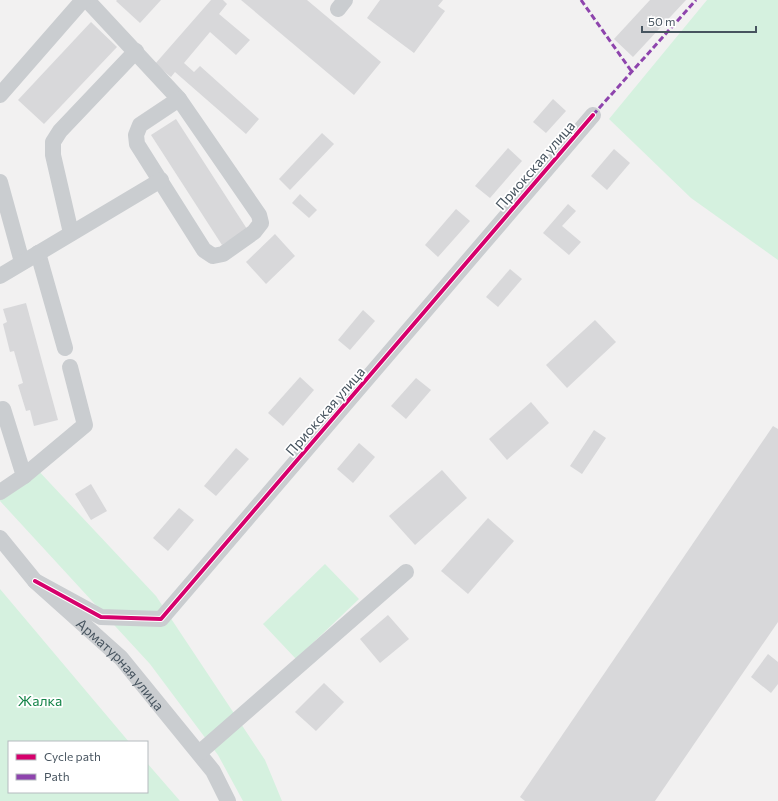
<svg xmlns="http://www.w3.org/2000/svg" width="778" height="801" viewBox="0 0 778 801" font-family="Commissioner,sans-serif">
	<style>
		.green { fill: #d5f1df }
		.building { fill: #d8d8da }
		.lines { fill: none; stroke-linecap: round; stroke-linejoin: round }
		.minor { stroke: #cacdd0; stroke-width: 16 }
		.quiet { stroke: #8e44ad; stroke-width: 3; stroke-dasharray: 6 3; stroke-linecap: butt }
		.cycleway-casing { stroke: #fff; stroke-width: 6 }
		.cycleway { stroke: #d6006c; stroke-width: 4 }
		.labels { text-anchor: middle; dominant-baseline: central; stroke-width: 3.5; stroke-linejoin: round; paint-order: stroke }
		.street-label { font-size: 14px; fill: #47545f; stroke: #fff }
		.park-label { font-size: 14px; fill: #148448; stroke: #fff }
	</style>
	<rect width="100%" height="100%" fill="#f2f1f1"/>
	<g class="green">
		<polygon points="707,0 778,0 778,260 691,198 609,119"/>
		<polygon points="34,466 156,596 265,760 282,801 243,801 218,755 150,664 0,501 0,499"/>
		<polygon points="325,564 359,599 296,659 263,624"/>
		<polygon points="0,589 129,742 9,742 9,792 147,792 147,763 180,801 0,801"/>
	</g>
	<g class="building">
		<polygon points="117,0 161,0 140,23 116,1"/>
		<polygon points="211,0 223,0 227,4 219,14 250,40 236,55 210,32 184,63 194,72 200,66 259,119 246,134 175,72 171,77 155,64"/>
		<polygon points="241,0 307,0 381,62 354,95"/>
		<polygon points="380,0 443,0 438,6 445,11 414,53 367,18"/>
		<polygon points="650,0 686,0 633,57 614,39"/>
		<polygon points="91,22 117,47 44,124 18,100"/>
		<polygon points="553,99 566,111 546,133 533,122"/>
		<polygon points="176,119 247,229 222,245 151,135"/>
		<polygon points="322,133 334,144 290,190 279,179"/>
		<polygon points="508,148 522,161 490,198 475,186"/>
		<polygon points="614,149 630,163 607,190 591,176"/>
		<polygon points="300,194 317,210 309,218 292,203"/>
		<polygon points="568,204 576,211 562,226 581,242 569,255 543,233"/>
		<polygon points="456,209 470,221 438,257 425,245"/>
		<polygon points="275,234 295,256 266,284 246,262"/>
		<polygon points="510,269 522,279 498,307 486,297"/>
		<polygon points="26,303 58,420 34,426 30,410 26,411 18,385 23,383 14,351 10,352 3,324 7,322 3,309"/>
		<polygon points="363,310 375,321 350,350 338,340"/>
		<polygon points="595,320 616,342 567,388 546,365"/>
		<polygon points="300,377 314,390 283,426 268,413"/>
		<polygon points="416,378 431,390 406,419 391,406"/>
		<polygon points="531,402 549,423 507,460 489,439"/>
		<polygon points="773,426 778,429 778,622 655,801 525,801 520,797"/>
		<polygon points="594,430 606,438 582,474 570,466"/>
		<polygon points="359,443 375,457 353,483 337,469"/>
		<polygon points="236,448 249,459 216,496 204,486"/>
		<polygon points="442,470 467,498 415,545 389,516"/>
		<polygon points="91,484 107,511 91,520 75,494"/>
		<polygon points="179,508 194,520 168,551 153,538"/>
		<polygon points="488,518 514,541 468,594 441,571"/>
		<polygon points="388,615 409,639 380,663 360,639"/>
		<polygon points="768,654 778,662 778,684 771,693 751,677"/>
		<polygon points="324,683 344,702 316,731 295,712"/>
	</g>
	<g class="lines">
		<g class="minor">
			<polyline points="87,0 179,99"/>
			<polyline points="338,9 345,0"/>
			<polyline points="0,95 83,0"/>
			<polygon points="179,99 259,215 261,223 254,232 223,254 213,256 204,250 137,144 136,135 140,125"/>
			<polyline points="0,182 22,262"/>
			<polyline points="71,233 53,155 53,142 60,131 136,51"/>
			<polyline points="38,253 65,348"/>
			<polyline points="0,276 161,180"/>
			<polyline points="24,476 85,425 70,367"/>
			<polyline points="0,492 24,476 3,409"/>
			<path id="s1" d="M0,538L35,581L121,658L213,771L228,801"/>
			<polyline points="35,581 101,617 161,619 593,115"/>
			<polyline points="199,753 406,572"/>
		</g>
		<g class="quiet">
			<polyline points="581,0 632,72"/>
			<polyline points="593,115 696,0"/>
		</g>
		<g class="cycleway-casing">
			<polyline id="cycleway" points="35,581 101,617 161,619 593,115"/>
		</g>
		<use href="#cycleway" class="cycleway"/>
	</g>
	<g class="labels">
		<g class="street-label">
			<text transform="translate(535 165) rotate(-49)">Приокская улица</text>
			<text transform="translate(325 411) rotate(-49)">Приокская улица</text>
			<text stroke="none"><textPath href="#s1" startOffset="175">Арматурная улица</textPath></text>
		</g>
		<g class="park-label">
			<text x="40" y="700">Жалка</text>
		</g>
	</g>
	<rect x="8" y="741" width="140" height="52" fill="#ffffff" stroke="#b5bbbf"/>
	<rect x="16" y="754" width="20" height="6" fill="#d6006c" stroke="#b5bbbf"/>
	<text x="44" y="761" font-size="12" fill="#47545f">Cycle path</text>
	<rect x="16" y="774" width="20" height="6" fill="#8e44ad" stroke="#b5bbbf"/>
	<text x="44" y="781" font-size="12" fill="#47545f">Path</text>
	<path d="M642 26v6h114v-6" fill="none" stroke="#47545f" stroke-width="2"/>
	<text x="648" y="26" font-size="12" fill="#47545f" stroke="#ffffff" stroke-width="3" paint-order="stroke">50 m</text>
</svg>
